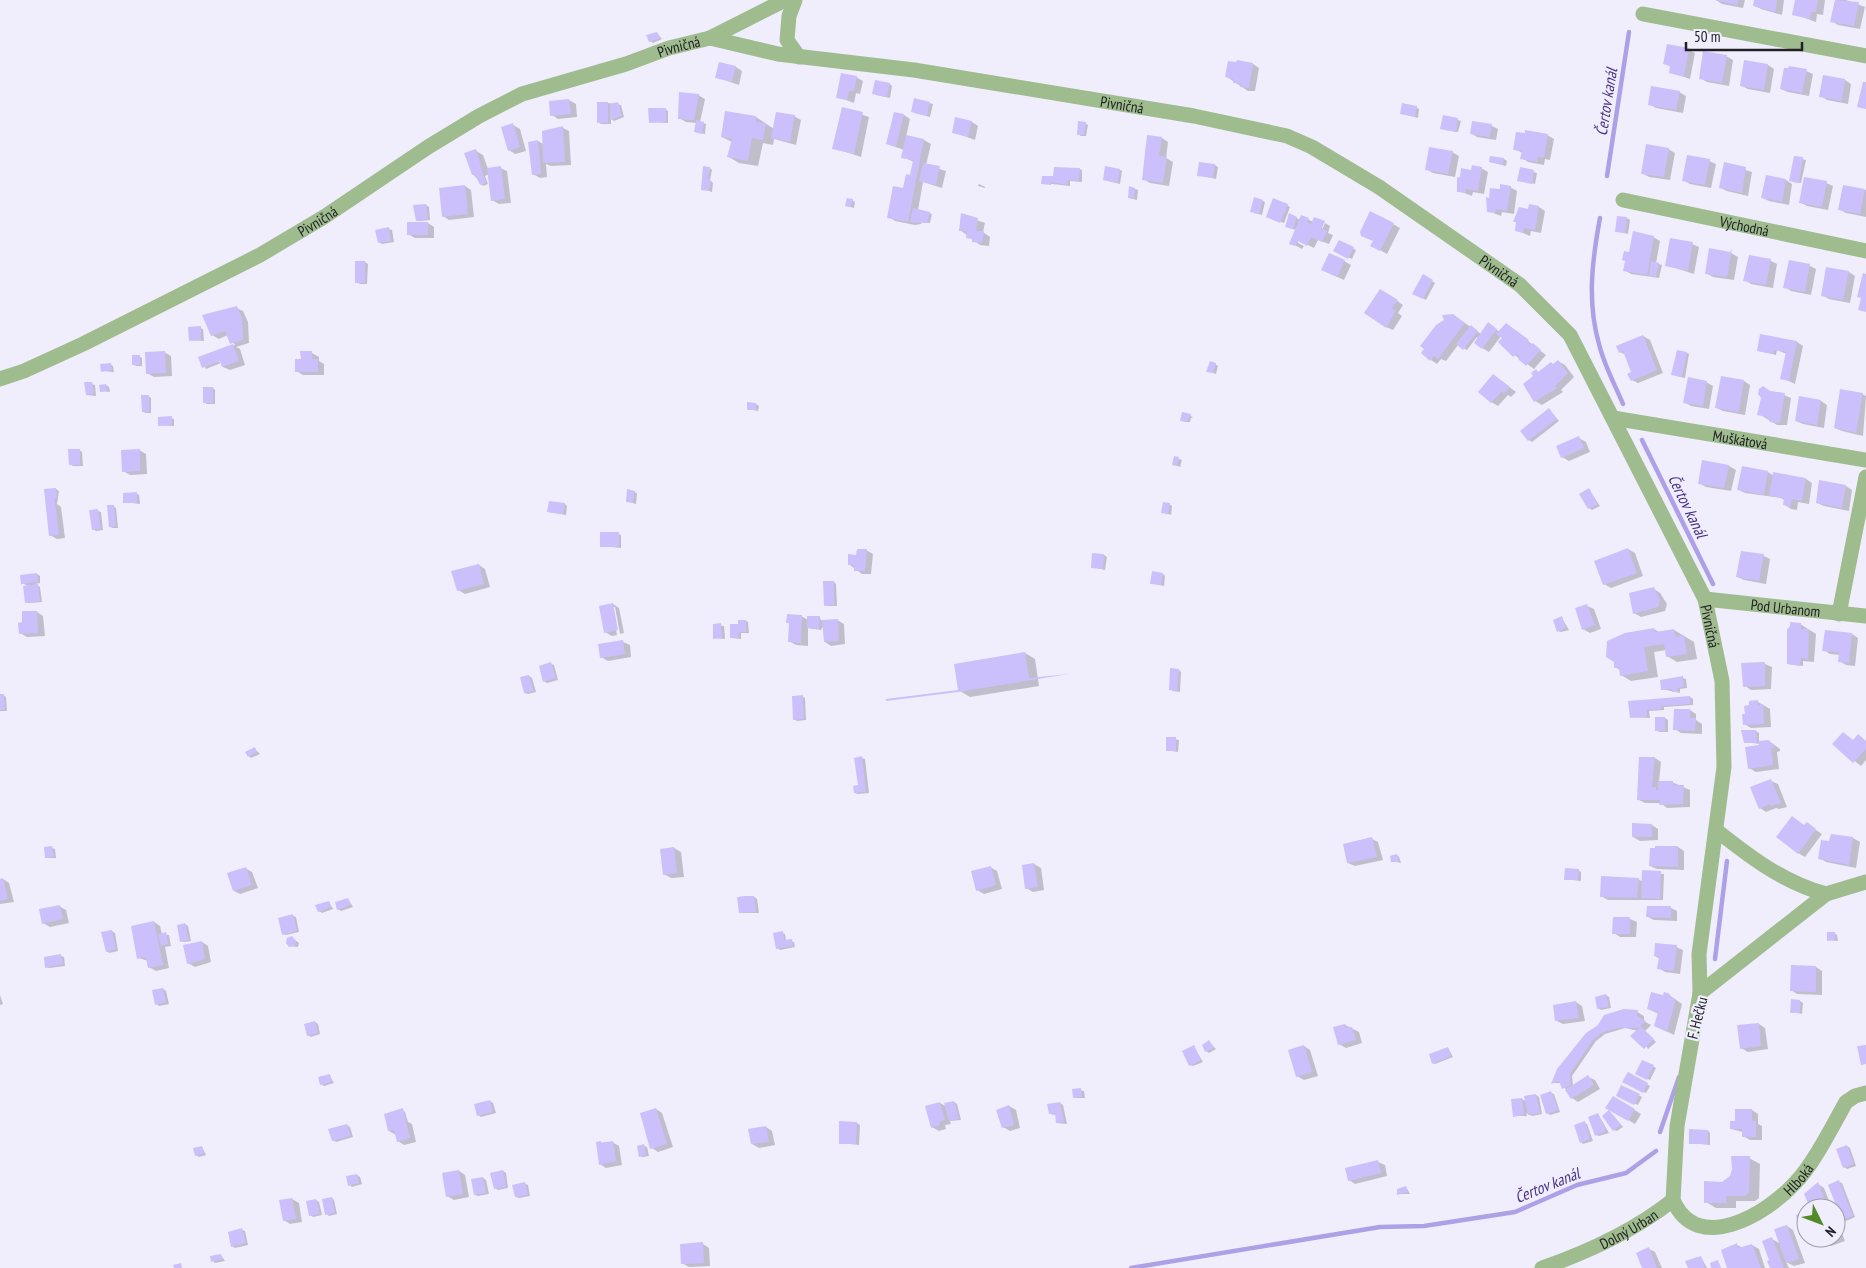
<svg xmlns="http://www.w3.org/2000/svg" width="1866" height="1268" viewBox="0 0 1866 1268" font-family="'PT Sans Narrow',sans-serif">
	<style>
		.shadow { fill: #0003 }
		.lines { fill: none; stroke-linecap: round; stroke-linejoin: round }
		.stream { stroke: #aea0e7; stroke-width: 4.5 }
		.building { fill: #cbc0fb }
		.minor { stroke: #9ebc8d; stroke-width: 15 }
		.labels { text-anchor: middle; dominant-baseline: central; stroke-width: 4.5; stroke-linejoin: round; paint-order: stroke }
		.street-label { font-size: 15px; fill: #212025; stroke: #f0eefd }
		.water-label { font-size: 16px; font-style: italic; fill: #4a3184; stroke: #f0eefd }
	</style>
	<rect width="100%" height="100%" fill="#f0eefd"/>
	<g class="shadow">
		<polygon points="1716,0 1745,0 1743,8 1722,4"/>
		<polygon points="1755,0 1784,0 1782,15 1761,9 1754,5"/>
		<polygon points="1796,0 1825,0 1823,15 1817,14 1816,22 1794,14"/>
		<polygon points="1837,0 1846,0 1865,7 1860,29 1838,25 1832,21"/>
		<polygon points="657,33 662,39 653,43 650,41"/>
		<polygon points="1689,50 1695,53 1690,79 1670,72 1671,67 1664,63"/>
		<polygon points="1726,56 1733,60 1729,86 1707,82 1700,78"/>
		<polygon points="1237,64 1253,64 1259,68 1255,91 1248,91 1227,77"/>
		<polygon points="1768,65 1774,69 1770,93 1748,89 1742,86"/>
		<polygon points="736,67 742,71 739,85 716,77"/>
		<polygon points="1806,71 1813,74 1809,96 1788,92 1781,89"/>
		<polygon points="856,77 863,81 860,94 856,93 854,103 838,97"/>
		<polygon points="1845,80 1851,84 1848,104 1827,100 1821,96"/>
		<polygon points="890,84 892,86 890,98 876,95"/>
		<polygon points="1679,92 1686,96 1683,113 1656,108 1649,104"/>
		<polygon points="698,95 705,99 700,122 706,124 705,134 695,132 697,123 686,122 679,118"/>
		<polygon points="915,99 933,104 930,117 915,113"/>
		<polygon points="569,100 576,104 577,117 558,119 552,115"/>
		<polygon points="608,103 621,105 624,117 614,121 611,119 611,124 601,124 598,122"/>
		<polygon points="1416,107 1419,109 1418,118 1401,113"/>
		<polygon points="842,108 869,117 861,157 834,148"/>
		<polygon points="665,109 668,111 668,123 651,122"/>
		<polygon points="904,115 910,119 906,137 924,140 931,144 926,165 946,171 942,188 923,182 918,210 932,214 930,223 922,222 921,224 915,225 895,221 889,217 911,176 914,162 903,157 904,150 888,144"/>
		<polygon points="794,116 801,120 796,145 774,139 773,145 763,143 758,166 739,163 729,157 732,142 722,137 756,117 774,129"/>
		<polygon points="1444,116 1461,121 1458,132 1445,130"/>
		<polygon points="972,122 978,126 975,140 953,132"/>
		<polygon points="1473,122 1492,126 1498,129 1496,140 1477,137 1471,133"/>
		<polygon points="1085,123 1088,125 1086,136 1081,136 1078,134"/>
		<polygon points="513,125 520,129 526,151 515,154 509,150"/>
		<polygon points="563,128 569,131 571,165 551,166 546,164 547,177 540,178 533,174 538,141 543,144"/>
		<polygon points="1547,135 1554,139 1550,160 1545,159 1544,165 1528,162 1522,158 1523,153 1514,149"/>
		<polygon points="1149,136 1162,138 1168,142 1166,158 1173,162 1169,186 1150,183 1143,179"/>
		<polygon points="1668,149 1675,153 1670,180 1649,177 1642,173"/>
		<polygon points="476,151 483,155 488,169 500,168 507,171 511,203 499,204 492,200 489,174 485,176 488,184 483,186 473,174"/>
		<polygon points="1452,152 1459,156 1455,177 1433,173 1426,169"/>
		<polygon points="1491,157 1504,159 1507,161 1506,166 1490,162"/>
		<polygon points="1795,157 1806,160 1801,183 1793,182"/>
		<polygon points="1709,161 1716,164 1711,188 1690,184 1683,180"/>
		<polygon points="1725,164 1752,172 1748,196 1727,191 1721,188"/>
		<polygon points="1215,165 1218,167 1216,179 1199,175"/>
		<polygon points="710,168 712,170 710,180 713,183 712,192 703,189"/>
		<polygon points="1481,168 1488,172 1484,194 1473,192 1472,196 1459,191 1458,182 1462,170 1472,171"/>
		<polygon points="1079,169 1082,170 1082,182 1070,181 1070,186 1043,183"/>
		<polygon points="1521,169 1537,173 1535,184 1519,180"/>
		<polygon points="1120,170 1122,171 1120,184 1104,180"/>
		<polygon points="1767,177 1786,180 1792,184 1789,205 1769,201 1763,198"/>
		<polygon points="1826,183 1833,186 1828,210 1807,206 1800,202"/>
		<polygon points="979,184 985,187 985,188 978,186"/>
		<polygon points="465,186 471,190 474,217 449,220 443,216"/>
		<polygon points="1844,186 1866,190 1866,217 1846,213 1839,209"/>
		<polygon points="1510,187 1517,191 1514,214 1502,212 1501,216 1488,211 1490,199"/>
		<polygon points="1135,189 1138,190 1137,200 1129,198"/>
		<polygon points="852,200 855,202 854,208 847,206"/>
		<polygon points="1263,201 1265,202 1262,215 1254,213"/>
		<polygon points="426,205 429,207 430,220 420,221 417,220"/>
		<polygon points="1287,205 1290,207 1284,223 1268,217"/>
		<polygon points="1539,207 1545,211 1541,233 1531,231 1530,236 1516,230 1530,210"/>
		<polygon points="962,215 985,223 983,232 990,237 989,246 980,245 960,230"/>
		<polygon points="1289,215 1301,220 1302,216 1313,222 1320,235 1325,223 1330,226 1328,233 1333,235 1329,244 1318,240 1314,248 1298,240 1298,243 1304,246 1302,249 1291,243 1296,230 1289,228"/>
		<polygon points="1627,218 1630,220 1628,234 1616,231"/>
		<polygon points="428,223 434,227 434,238 415,238 408,234"/>
		<polygon points="1393,224 1400,228 1387,254 1378,249 1374,241"/>
		<polygon points="389,229 392,230 394,242 382,244 379,242"/>
		<polygon points="1653,237 1660,241 1656,263 1662,265 1659,278 1631,274 1625,270 1630,253"/>
		<polygon points="1340,242 1356,250 1352,259 1335,251"/>
		<polygon points="1692,244 1699,247 1694,274 1666,265"/>
		<polygon points="1710,249 1731,253 1738,257 1734,280 1713,277 1706,273"/>
		<polygon points="1750,256 1771,261 1777,264 1773,288 1751,284 1745,280"/>
		<polygon points="1344,261 1351,265 1344,280 1329,273"/>
		<polygon points="365,262 368,264 367,284 360,284 357,282"/>
		<polygon points="1810,266 1816,269 1811,295 1791,291 1785,287"/>
		<polygon points="1827,268 1849,272 1855,276 1850,303 1829,299 1822,295"/>
		<polygon points="1423,276 1435,283 1426,300 1414,293"/>
		<polygon points="1387,294 1403,305 1398,313 1402,316 1393,330 1386,327"/>
		<polygon points="236,308 243,311 248,322 249,343 236,347 240,349 245,365 230,370 223,367 221,361 214,359 221,363 206,369 200,358 235,345 228,335 219,339 212,335"/>
		<polygon points="1453,315 1481,334 1494,328 1500,332 1506,324 1546,355 1534,369 1502,346 1500,342 1504,336 1502,335 1489,352 1482,348 1477,337 1467,350 1458,345 1446,361 1441,359 1437,364 1431,360"/>
		<polygon points="200,328 203,329 204,341 190,340"/>
		<polygon points="1643,336 1650,340 1663,373 1638,383 1632,380 1633,373 1626,355 1620,352"/>
		<polygon points="1797,342 1803,346 1795,384 1782,378 1787,354 1777,350 1776,355 1759,351"/>
		<polygon points="164,352 171,356 172,376 154,377 147,373"/>
		<polygon points="312,353 319,357 319,361 324,364 324,375 303,375 296,371 302,361"/>
		<polygon points="1687,353 1689,354 1685,378 1676,376 1673,374"/>
		<polygon points="139,356 142,358 142,366 137,366 134,365"/>
		<polygon points="1558,361 1565,365 1574,377 1561,390 1563,392 1542,405 1535,401 1539,373"/>
		<polygon points="110,364 113,366 114,372 102,371"/>
		<polygon points="1215,364 1218,366 1216,374 1208,371"/>
		<polygon points="1500,380 1516,392 1511,397 1508,395 1498,406 1491,402"/>
		<polygon points="1744,381 1750,385 1745,415 1723,411 1717,408"/>
		<polygon points="1706,382 1713,386 1709,409 1691,406 1684,402"/>
		<polygon points="86,383 95,385 96,396 87,395"/>
		<polygon points="106,385 109,387 110,392 101,391"/>
		<polygon points="213,388 215,390 215,404 207,404 204,402"/>
		<polygon points="1771,393 1784,395 1791,398 1787,425 1777,425 1759,414"/>
		<polygon points="1862,394 1866,396 1863,436 1842,431 1835,428"/>
		<polygon points="148,396 151,398 151,413 146,413 143,412"/>
		<polygon points="1821,401 1827,405 1824,428 1803,424 1796,421"/>
		<polygon points="756,404 759,406 758,411 748,409"/>
		<polygon points="1549,410 1559,421 1532,442 1529,440 1521,431"/>
		<polygon points="1183,414 1190,415 1193,418 1191,418 1190,422 1184,422"/>
		<polygon points="171,418 174,419 174,426 159,425"/>
		<polygon points="1579,438 1586,442 1590,452 1569,461 1562,457"/>
		<polygon points="79,450 82,452 83,466 73,466 70,464"/>
		<polygon points="139,450 146,454 147,474 130,475 123,471"/>
		<polygon points="1175,458 1182,460 1180,467 1173,464"/>
		<polygon points="1703,462 1729,466 1736,470 1731,491 1706,487 1699,483"/>
		<polygon points="1768,472 1774,476 1806,479 1812,483 1809,504 1798,502 1797,510 1791,509 1785,505 1784,500 1781,498 1745,493 1739,490"/>
		<polygon points="1846,486 1852,490 1849,511 1824,506 1817,503"/>
		<polygon points="56,489 59,491 57,504 61,507 65,538 57,539 50,535"/>
		<polygon points="1589,490 1600,506 1592,510 1589,508"/>
		<polygon points="634,492 637,493 636,504 627,501"/>
		<polygon points="136,493 139,495 140,504 124,502"/>
		<polygon points="565,504 567,506 566,515 548,512"/>
		<polygon points="1169,504 1172,506 1171,515 1162,512"/>
		<polygon points="113,506 116,508 118,528 113,528 110,527"/>
		<polygon points="98,511 101,512 103,530 96,531 93,529"/>
		<polygon points="618,534 621,535 621,548 602,546"/>
		<polygon points="1628,549 1635,553 1643,576 1611,588 1604,584"/>
		<polygon points="866,550 873,554 871,574 862,574 850,565"/>
		<polygon points="1742,552 1764,556 1770,559 1766,584 1744,580 1738,577"/>
		<polygon points="1104,555 1107,557 1105,570 1092,567"/>
		<polygon points="479,565 485,569 490,587 465,594 458,590"/>
		<polygon points="37,574 40,576 40,583 35,584 40,587 42,602 29,603 26,602 28,586 22,583"/>
		<polygon points="1163,574 1165,576 1164,586 1151,583"/>
		<polygon points="834,582 836,584 837,606 828,606 825,605"/>
		<polygon points="1654,589 1660,593 1667,604 1665,611 1641,617 1634,613"/>
		<polygon points="613,604 619,608 624,633 620,634 615,607 612,607 617,635 612,636 605,632"/>
		<polygon points="1587,606 1594,609 1601,629 1590,633 1583,629"/>
		<polygon points="37,612 43,616 45,636 27,637 20,633 23,623"/>
		<polygon points="801,616 808,620 819,617 822,621 837,620 844,624 845,644 831,646 825,642 824,624 821,630 808,628 808,646 796,645 789,641 790,624 787,622"/>
		<polygon points="1562,618 1569,630 1561,632 1558,631"/>
		<polygon points="746,621 748,622 749,633 741,633 741,639 732,638 739,625"/>
		<polygon points="1791,623 1800,624 1816,634 1814,662 1803,661 1803,666 1788,664 1789,628"/>
		<polygon points="714,625 724,626 725,639 715,638"/>
		<polygon points="1654,629 1659,632 1674,630 1694,642 1697,659 1677,662 1667,656 1666,650 1654,652 1658,677 1631,681 1621,675 1620,670 1615,667 1615,661 1607,656 1608,642 1625,634"/>
		<polygon points="1852,634 1858,638 1855,666 1846,665 1839,661 1840,655 1830,654 1824,650"/>
		<polygon points="623,642 630,645 631,657 608,661 601,657"/>
		<polygon points="1025,653 1035,659 1039,686 970,697 960,691"/>
		<polygon points="551,664 554,665 558,680 547,683 544,681"/>
		<polygon points="1765,664 1772,667 1771,689 1751,690 1745,686 1743,665"/>
		<polygon points="1179,670 1181,672 1180,692 1173,691 1170,689"/>
		<polygon points="529,676 532,678 536,692 528,694 525,693"/>
		<polygon points="1683,678 1686,679 1687,688 1680,689 1680,693 1662,689"/>
		<polygon points="3,695 6,697 7,711 0,711 0,696"/>
		<polygon points="803,697 805,698 806,720 797,721 794,719"/>
		<polygon points="1690,697 1693,699 1693,705 1664,707 1664,710 1649,711 1650,718 1631,717 1630,702"/>
		<polygon points="1758,702 1770,709 1771,727 1751,728 1744,724 1747,716"/>
		<polygon points="1690,710 1696,714 1696,720 1702,724 1702,734 1681,733 1675,729"/>
		<polygon points="1665,718 1668,720 1668,732 1660,732 1657,731"/>
		<polygon points="1756,731 1759,733 1759,742 1769,741 1780,749 1780,751 1777,752 1779,769 1756,772 1749,768 1760,744 1745,742"/>
		<polygon points="1843,733 1854,741 1859,736 1866,741 1866,760 1861,766 1833,744"/>
		<polygon points="1168,738 1179,740 1178,752 1167,750"/>
		<polygon points="255,749 260,754 251,758 249,756"/>
		<polygon points="862,758 865,759 869,793 858,794 855,793 860,786"/>
		<polygon points="1640,758 1655,758 1661,762 1659,782 1672,782 1690,790 1690,807 1667,808 1661,803 1645,803 1639,800"/>
		<polygon points="1771,781 1778,784 1787,807 1779,809 1776,808 1766,812 1760,808"/>
		<polygon points="1792,817 1805,826 1807,824 1822,834 1805,857 1798,853"/>
		<polygon points="1652,825 1658,829 1658,840 1640,841 1633,837"/>
		<polygon points="1832,835 1853,838 1860,842 1856,868 1826,862 1819,858 1830,842"/>
		<polygon points="1372,839 1378,842 1383,860 1355,866 1348,863"/>
		<polygon points="1678,847 1684,851 1684,870 1657,869 1650,866"/>
		<polygon points="52,848 55,849 56,858 49,858 46,857"/>
		<polygon points="674,848 681,852 684,877 671,878 664,874 661,850"/>
		<polygon points="1397,855 1399,857 1401,863 1393,861"/>
		<polygon points="1034,864 1041,868 1044,890 1033,892 1026,888"/>
		<polygon points="990,867 997,871 1002,889 984,894 977,890"/>
		<polygon points="245,868 252,872 258,888 240,894 234,891"/>
		<polygon points="1578,870 1581,872 1581,881 1565,879"/>
		<polygon points="1643,872 1664,874 1663,900 1608,900 1601,896 1638,879 1643,882"/>
		<polygon points="3,879 9,883 14,902 0,904 0,880"/>
		<polygon points="754,897 757,899 759,913 740,913"/>
		<polygon points="348,899 353,907 341,911 338,909"/>
		<polygon points="329,902 333,909 322,913 319,911"/>
		<polygon points="59,906 66,910 69,923 50,927 43,923"/>
		<polygon points="1671,908 1677,911 1677,921 1654,920 1648,917"/>
		<polygon points="293,916 296,917 299,932 286,935 283,934"/>
		<polygon points="1630,919 1637,922 1636,937 1620,937 1614,933"/>
		<polygon points="154,922 160,926 162,934 169,935 171,946 165,947 169,968 156,971 149,967 148,961 139,958"/>
		<polygon points="185,924 188,926 191,941 184,942 181,941"/>
		<polygon points="112,931 115,933 118,951 109,953 107,951"/>
		<polygon points="782,933 785,934 786,941 794,942 795,947 780,950 777,948"/>
		<polygon points="1834,933 1837,935 1838,941 1828,940"/>
		<polygon points="292,938 299,943 298,947 290,946"/>
		<polygon points="202,942 208,946 211,962 195,967 188,963"/>
		<polygon points="1676,947 1683,950 1680,974 1665,972 1659,968 1660,959 1655,956"/>
		<polygon points="61,956 64,957 65,966 49,968 46,967"/>
		<polygon points="1816,967 1822,971 1822,995 1797,994 1791,990"/>
		<polygon points="163,989 166,991 169,1004 159,1006 157,1004"/>
		<polygon points="0,995 3,1004 0,1005"/>
		<polygon points="1606,995 1609,997 1611,1008 1601,1010 1598,1008"/>
		<polygon points="1669,995 1682,1004 1674,1035 1662,1029 1659,1014 1648,1009"/>
		<polygon points="1800,1001 1803,1003 1802,1014 1792,1012"/>
		<polygon points="1576,1002 1582,1006 1585,1021 1563,1024 1557,1021"/>
		<polygon points="1637,1012 1644,1016 1644,1021 1651,1025 1645,1031 1656,1042 1648,1049 1638,1031 1625,1028 1605,1034 1596,1041 1572,1076 1573,1086 1588,1077 1595,1080 1600,1089 1578,1102 1572,1098 1561,1083 1553,1083 1587,1033"/>
		<polygon points="315,1022 318,1024 320,1034 311,1037 308,1035"/>
		<polygon points="1759,1024 1765,1028 1768,1049 1748,1052 1741,1048"/>
		<polygon points="1345,1025 1359,1032 1362,1043 1346,1048 1339,1044"/>
		<polygon points="1209,1042 1216,1049 1209,1053 1206,1051"/>
		<polygon points="1304,1046 1310,1050 1318,1076 1304,1080 1297,1076"/>
		<polygon points="1194,1047 1203,1062 1193,1066 1190,1065"/>
		<polygon points="1448,1048 1453,1057 1435,1064 1433,1063"/>
		<polygon points="1643,1061 1656,1068 1650,1080 1636,1073"/>
		<polygon points="1628,1074 1650,1086 1646,1093 1624,1082"/>
		<polygon points="329,1075 334,1083 324,1086 321,1084"/>
		<polygon points="1622,1087 1642,1097 1638,1105 1617,1096"/>
		<polygon points="1074,1090 1084,1091 1085,1098 1075,1098"/>
		<polygon points="1551,1093 1554,1094 1560,1112 1550,1115 1547,1113"/>
		<polygon points="1536,1095 1539,1097 1542,1114 1532,1116 1526,1113 1527,1116 1514,1116 1522,1099 1527,1102"/>
		<polygon points="1613,1097 1641,1114 1635,1124 1607,1107"/>
		<polygon points="490,1101 493,1103 496,1113 481,1117 478,1115"/>
		<polygon points="954,1102 957,1104 961,1120 950,1121 951,1124 945,1125 946,1129 939,1131 932,1127 940,1103 947,1107"/>
		<polygon points="1060,1103 1063,1105 1067,1124 1057,1123 1056,1115 1050,1114"/>
		<polygon points="1009,1106 1016,1110 1020,1128 1010,1131 1003,1127"/>
		<polygon points="656,1109 662,1113 673,1147 658,1152 652,1148"/>
		<polygon points="402,1110 405,1112 408,1122 412,1124 416,1142 404,1145 398,1141 396,1135 389,1131"/>
		<polygon points="1752,1110 1758,1114 1758,1124 1762,1126 1762,1140 1750,1140 1743,1136 1743,1132 1731,1129"/>
		<polygon points="1598,1114 1609,1133 1599,1136 1596,1135"/>
		<polygon points="1612,1114 1623,1127 1617,1131 1614,1130"/>
		<polygon points="857,1123 860,1125 859,1145 840,1143"/>
		<polygon points="1585,1123 1587,1124 1593,1141 1583,1144 1581,1142"/>
		<polygon points="347,1125 350,1127 353,1137 336,1142 333,1140"/>
		<polygon points="766,1127 772,1131 775,1145 759,1148 752,1144"/>
		<polygon points="1708,1131 1710,1133 1710,1145 1690,1143"/>
		<polygon points="612,1142 619,1146 622,1165 606,1168 600,1164 597,1143"/>
		<polygon points="644,1146 647,1147 649,1156 643,1157 640,1156"/>
		<polygon points="1847,1146 1850,1148 1856,1166 1847,1169 1844,1167"/>
		<polygon points="202,1147 206,1155 199,1157 196,1155"/>
		<polygon points="1749,1158 1760,1164 1759,1198 1755,1201 1736,1201 1736,1208 1716,1208 1706,1202 1731,1176 1733,1169"/>
		<polygon points="1378,1162 1385,1165 1387,1176 1355,1184 1349,1180"/>
		<polygon points="459,1171 465,1175 469,1197 454,1200 447,1196"/>
		<polygon points="503,1171 506,1173 508,1188 498,1190 495,1188"/>
		<polygon points="357,1175 360,1177 362,1184 352,1187 350,1185"/>
		<polygon points="483,1178 486,1180 489,1194 478,1196 475,1195"/>
		<polygon points="1839,1182 1842,1183 1855,1217 1846,1221 1843,1219"/>
		<polygon points="525,1184 528,1185 530,1196 519,1198 516,1197"/>
		<polygon points="1818,1184 1824,1188 1832,1208 1811,1208"/>
		<polygon points="1406,1187 1410,1194 1398,1194"/>
		<polygon points="332,1198 334,1200 337,1214 329,1216 327,1214"/>
		<polygon points="292,1199 299,1203 302,1222 290,1224 284,1220"/>
		<polygon points="316,1200 319,1202 322,1215 313,1217 310,1215"/>
		<polygon points="1836,1218 1845,1241 1831,1246 1825,1242 1823,1238 1836,1238"/>
		<polygon points="1787,1226 1793,1230 1805,1263 1794,1266 1786,1262 1789,1268 1772,1268 1772,1239 1781,1244"/>
		<polygon points="242,1230 245,1231 248,1245 235,1248 232,1246"/>
		<polygon points="703,1244 709,1248 710,1266 689,1267 682,1263"/>
		<polygon points="1737,1245 1743,1248 1752,1245 1759,1249 1765,1268 1728,1268"/>
		<polygon points="1649,1249 1655,1252 1662,1268 1643,1268"/>
		<polygon points="221,1255 225,1261 215,1263 213,1261"/>
		<polygon points="1701,1257 1707,1268 1689,1268"/>
	</g>
	<g class="lines">
		<g class="stream">
			<polyline points="1607,176 1629,32"/>
			<path d="M1600,218C1592,261 1587,302 1599,344C1604,365 1615,385 1623,404"/>
			<polyline points="1642,440 1713,584"/>
			<polyline points="1715,959 1727,861"/>
			<polyline points="1660,1132 1679,1077"/>
			<polyline points="1131,1268 1380,1227 1424,1226 1515,1212 1577,1185 1626,1173 1656,1151"/>
		</g>
	</g>
	<g class="building">
		<polygon points="1715,0 1738,0 1737,5"/>
		<polygon points="1754,0 1777,0 1775,12 1753,6"/>
		<polygon points="1795,0 1818,0 1816,12 1811,12 1810,19 1792,15"/>
		<polygon points="1835,0 1859,2 1854,26 1830,22"/>
		<polygon points="657,32 660,38 649,42 646,35"/>
		<polygon points="1667,44 1689,48 1684,77 1669,73 1670,66 1663,64"/>
		<polygon points="1703,51 1727,55 1722,83 1699,79"/>
		<polygon points="1237,60 1253,63 1249,88 1240,87 1241,84 1233,83 1233,79 1225,77 1228,61 1236,62"/>
		<polygon points="1744,60 1768,64 1764,90 1740,86"/>
		<polygon points="719,62 736,66 732,82 715,78"/>
		<polygon points="1789,66 1807,69 1802,93 1780,89 1784,68 1788,68"/>
		<polygon points="841,73 857,76 854,91 849,91 847,100 836,98"/>
		<polygon points="1823,75 1845,79 1842,101 1819,97"/>
		<polygon points="875,80 890,83 887,97 872,94"/>
		<polygon points="1863,82 1866,82 1866,109 1857,107"/>
		<polygon points="1651,86 1680,91 1676,110 1648,105"/>
		<polygon points="679,92 699,94 694,120 678,119"/>
		<polygon points="914,98 930,102 927,116 911,112"/>
		<polygon points="569,99 571,114 550,116 549,101"/>
		<rect x="597" y="102" width="11" height="21"/>
		<polygon points="618,102 622,116 610,120 610,104"/>
		<polygon points="1402,103 1417,106 1415,117 1400,114"/>
		<polygon points="842,107 863,112 854,154 832,149"/>
		<polygon points="648,108 666,108 666,122 649,123"/>
		<polygon points="725,111 756,116 756,122 766,123 763,140 752,138 748,161 727,157 732,139 721,137"/>
		<polygon points="776,112 795,115 790,142 771,138"/>
		<polygon points="894,112 904,114 896,147 886,144"/>
		<polygon points="1443,115 1458,118 1456,132 1440,129"/>
		<polygon points="955,117 972,121 968,137 952,133"/>
		<polygon points="696,120 704,122 702,134 694,132"/>
		<polygon points="1078,121 1086,122 1084,135 1077,135"/>
		<polygon points="1472,121 1492,124 1490,137 1470,134"/>
		<polygon points="513,123 520,147 508,151 501,127"/>
		<polygon points="563,126 565,162 543,163 542,131"/>
		<polygon points="1525,130 1548,134 1544,158 1538,157 1537,162 1520,159 1522,151 1513,150 1516,132 1525,133"/>
		<polygon points="906,135 924,139 908,222 887,218 893,186 903,188 906,174 910,175 913,160 901,158"/>
		<polygon points="1147,135 1162,137 1159,156 1167,157 1163,183 1142,180"/>
		<polygon points="538,140 541,174 532,175 528,142"/>
		<polygon points="1646,144 1669,148 1664,177 1641,174"/>
		<polygon points="1429,147 1453,151 1448,174 1425,170"/>
		<polygon points="476,149 486,183 480,185 475,174 472,175 464,153"/>
		<polygon points="1687,155 1710,159 1705,185 1682,181"/>
		<polygon points="1490,156 1504,158 1503,165 1489,162"/>
		<polygon points="1794,156 1803,157 1799,183 1789,181"/>
		<polygon points="1199,162 1215,164 1213,178 1197,176"/>
		<polygon points="1724,162 1746,167 1742,193 1719,188"/>
		<polygon points="923,163 940,166 936,185 919,181"/>
		<polygon points="1472,165 1482,167 1478,191 1466,189 1466,193 1457,192 1457,177 1460,178 1461,168 1471,170"/>
		<polygon points="501,166 505,199 491,201 487,168"/>
		<polygon points="703,166 710,167 708,177 711,181 709,191 701,190"/>
		<polygon points="1105,166 1120,169 1118,183 1103,180"/>
		<polygon points="1054,167 1080,168 1079,181 1068,180 1067,185 1051,182 1051,185 1041,184 1042,176 1053,176"/>
		<polygon points="1520,167 1534,170 1532,184 1517,181"/>
		<polygon points="1766,175 1786,179 1782,202 1761,198"/>
		<polygon points="1804,177 1827,181 1822,207 1799,203"/>
		<polygon points="1500,184 1511,186 1507,211 1496,209 1495,213 1487,212 1486,197 1489,198 1490,188 1500,189"/>
		<polygon points="465,185 468,214 442,217 439,188"/>
		<polygon points="1843,185 1865,189 1860,214 1838,210"/>
		<polygon points="1129,186 1135,188 1134,199 1128,198"/>
		<polygon points="1254,197 1263,200 1259,214 1250,212"/>
		<polygon points="847,198 853,199 851,207 845,206"/>
		<polygon points="1273,198 1288,204 1280,223 1266,217"/>
		<polygon points="426,204 428,219 416,221 413,205"/>
		<polygon points="1529,204 1539,206 1535,230 1524,228 1523,233 1515,231 1516,222 1513,222 1519,207 1528,209"/>
		<polygon points="913,208 930,212 927,223 910,222"/>
		<polygon points="1370,211 1394,223 1380,251 1370,246 1373,241 1361,236 1360,232"/>
		<polygon points="961,213 978,218 976,231 984,231 982,243 972,242 972,239 966,238 967,231 959,231"/>
		<polygon points="1289,213 1297,217 1293,229 1285,227"/>
		<polygon points="1301,215 1309,218 1307,222 1311,224 1314,217 1325,221 1322,228 1327,231 1322,242 1311,237 1307,246 1298,241 1295,246 1289,244"/>
		<polygon points="1617,216 1627,217 1625,233 1615,232"/>
		<rect x="407" y="222" width="21" height="13"/>
		<polygon points="389,227 391,241 378,243 375,230"/>
		<polygon points="1633,231 1654,236 1647,275 1623,271 1625,261 1622,260 1624,251 1629,252"/>
		<polygon points="1670,238 1693,242 1688,271 1665,266"/>
		<polygon points="1339,240 1354,247 1348,259 1333,251"/>
		<polygon points="1709,248 1730,252 1732,249 1727,277 1705,274"/>
		<polygon points="1329,253 1345,260 1337,277 1321,270"/>
		<polygon points="1749,255 1771,259 1766,285 1743,281"/>
		<polygon points="1789,260 1810,264 1805,292 1783,288"/>
		<rect x="355" y="261" width="10" height="22"/>
		<polygon points="1651,261 1659,263 1656,277 1649,276"/>
		<polygon points="1826,267 1849,271 1843,300 1821,296"/>
		<polygon points="1863,273 1866,274 1866,312 1858,310 1861,298 1857,297"/>
		<polygon points="1423,274 1433,280 1423,299 1412,294"/>
		<polygon points="1380,289 1398,300 1392,308 1396,311 1386,328 1364,313"/>
		<polygon points="237,306 242,318 243,340 230,344 225,331 211,336 202,315"/>
		<polygon points="1453,314 1465,323 1438,359 1434,356 1430,361 1421,353 1424,349 1420,346 1436,325 1444,320 1442,315"/>
		<polygon points="1488,322 1497,329 1482,349 1474,343"/>
		<polygon points="1506,323 1529,340 1527,342 1531,345 1533,343 1541,350 1526,366 1518,359 1520,357 1516,354 1513,357 1498,342 1502,338 1496,334"/>
		<polygon points="1471,325 1478,331 1463,350 1456,344"/>
		<polygon points="201,326 201,340 189,341 188,327"/>
		<polygon points="1760,334 1797,341 1789,381 1780,379 1786,352 1774,350 1773,354 1757,351"/>
		<polygon points="1643,335 1657,370 1631,381 1627,374 1631,372 1623,351 1619,353 1616,346"/>
		<polygon points="233,344 239,361 222,367 220,361 202,368 198,357"/>
		<polygon points="1677,350 1687,352 1682,377 1671,375"/>
		<polygon points="165,351 166,373 146,374 145,352"/>
		<polygon points="300,351 312,351 312,359 318,359 318,372 295,372 295,359 301,359"/>
		<rect x="132" y="355" width="8" height="10"/>
		<polygon points="1558,360 1568,373 1555,386 1557,388 1534,402 1523,384 1533,376 1531,373 1536,369 1538,372 1551,362 1553,364"/>
		<polygon points="1210,361 1216,363 1213,373 1206,372"/>
		<polygon points="111,363 112,370 101,372 100,364"/>
		<polygon points="1493,374 1510,387 1504,394 1502,391 1491,403 1478,392"/>
		<polygon points="1721,376 1744,380 1739,412 1715,408"/>
		<polygon points="1688,377 1707,381 1703,406 1683,403"/>
		<polygon points="84,382 92,382 94,394 86,395"/>
		<polygon points="106,384 107,391 100,392 99,385"/>
		<polygon points="1763,386 1770,391 1785,393 1780,422 1777,423 1770,422 1767,417 1757,415 1761,398 1758,394 1759,389"/>
		<rect x="203" y="387" width="10" height="16"/>
		<polygon points="1840,389 1863,393 1856,433 1834,428"/>
		<polygon points="141,395 149,395 149,412 142,412"/>
		<polygon points="1799,396 1821,400 1817,425 1795,421"/>
		<polygon points="747,402 756,403 756,410 747,410"/>
		<polygon points="1549,408 1557,419 1528,441 1520,431"/>
		<polygon points="1182,412 1191,414 1187,422 1180,421"/>
		<polygon points="172,416 172,425 158,426 158,417"/>
		<polygon points="1579,436 1584,448 1561,458 1556,446"/>
		<polygon points="68,449 80,449 80,465 69,465"/>
		<polygon points="140,449 140,471 122,472 121,450"/>
		<polygon points="1174,456 1179,457 1177,466 1172,465"/>
		<polygon points="1702,460 1729,465 1724,488 1698,484"/>
		<polygon points="1742,466 1768,471 1764,495 1737,490"/>
		<polygon points="1773,472 1806,478 1802,501 1792,499 1790,507 1783,505 1784,498 1769,496"/>
		<polygon points="1819,480 1846,485 1842,508 1816,503"/>
		<polygon points="56,488 57,498 55,498 55,502 59,535 49,536 44,489"/>
		<polygon points="1589,488 1598,504 1588,509 1579,494"/>
		<polygon points="627,489 635,491 633,503 626,502"/>
		<polygon points="137,492 137,503 123,503 123,493"/>
		<polygon points="549,501 565,503 563,514 547,512"/>
		<polygon points="1163,502 1170,503 1168,514 1161,513"/>
		<polygon points="107,505 114,505 116,527 109,527"/>
		<polygon points="98,509 101,529 92,530 89,510"/>
		<rect x="600" y="532" width="19" height="15"/>
		<polygon points="1628,548 1637,573 1603,585 1594,561"/>
		<polygon points="857,549 867,549 865,571 854,571 854,565 848,565 848,554 856,555"/>
		<polygon points="1741,551 1764,554 1759,581 1736,577"/>
		<polygon points="1092,553 1104,554 1103,569 1091,568"/>
		<polygon points="479,564 484,584 457,591 451,571"/>
		<polygon points="1152,571 1163,573 1161,585 1150,584"/>
		<polygon points="37,573 38,582 21,584 20,575"/>
		<polygon points="823,581 834,581 834,605 824,606"/>
		<polygon points="38,584 40,601 25,603 23,586"/>
		<polygon points="1654,587 1660,600 1658,607 1633,614 1629,593"/>
		<polygon points="613,603 618,630 604,633 599,606"/>
		<polygon points="1587,604 1595,625 1582,630 1575,608"/>
		<polygon points="22,611 37,611 38,633 19,634 18,623 22,622"/>
		<polygon points="787,614 802,615 801,643 788,642 789,623 786,623"/>
		<polygon points="807,616 820,616 819,629 807,628"/>
		<polygon points="1562,616 1566,628 1557,632 1553,620"/>
		<polygon points="838,619 839,641 824,642 822,620"/>
		<polygon points="738,620 746,620 746,632 739,632 739,638 730,638 730,624 738,624"/>
		<polygon points="1790,622 1801,623 1801,629 1809,629 1808,659 1801,658 1800,666 1787,664 1787,629 1790,627"/>
		<polygon points="721,623 722,638 713,639 713,624"/>
		<polygon points="1654,628 1655,632 1674,629 1676,637 1684,635 1687,654 1666,657 1664,644 1644,647 1648,671 1620,676 1619,667 1614,668 1614,662 1606,657 1607,641 1625,633"/>
		<polygon points="1825,630 1852,633 1849,663 1838,662 1839,652 1822,651"/>
		<polygon points="623,640 625,654 600,658 598,644"/>
		<polygon points="1025,652 1029,678 1069,674 958,692 886,701 886,699 958,690 954,664"/>
		<polygon points="551,662 556,678 543,682 539,666"/>
		<polygon points="1765,662 1765,686 1743,687 1741,663"/>
		<polygon points="1170,668 1179,669 1177,691 1169,690"/>
		<polygon points="529,675 534,691 524,693 520,677"/>
		<polygon points="1683,676 1684,687 1677,688 1678,692 1672,692 1672,689 1661,690 1660,680"/>
		<polygon points="0,694 4,694 5,710 0,710"/>
		<polygon points="803,695 804,719 793,720 792,696"/>
		<polygon points="1690,696 1690,704 1661,706 1661,709 1647,710 1647,717 1630,718 1628,701"/>
		<polygon points="1758,700 1758,705 1763,704 1764,724 1743,725 1742,714 1745,714 1744,706 1749,705 1749,701"/>
		<polygon points="1674,709 1690,709 1690,718 1696,718 1695,731 1673,730"/>
		<rect x="1655" y="717" width="10" height="14"/>
		<polygon points="1741,730 1756,730 1757,743 1744,743"/>
		<polygon points="1843,732 1853,740 1858,734 1866,741 1866,749 1853,763 1832,744"/>
		<rect x="1166" y="737" width="10" height="14"/>
		<polygon points="1769,740 1770,744 1773,744 1774,748 1771,748 1773,765 1748,769 1745,747 1759,745 1758,741"/>
		<polygon points="255,747 257,752 248,757 245,752"/>
		<polygon points="862,756 866,792 854,793 853,786 858,785 854,758"/>
		<polygon points="1639,757 1655,757 1652,787 1656,787 1656,790 1658,790 1658,781 1673,781 1673,785 1684,785 1683,804 1659,805 1660,800 1637,800"/>
		<polygon points="1771,779 1781,803 1771,806 1770,804 1759,809 1750,787"/>
		<polygon points="1792,816 1804,825 1807,822 1816,829 1798,854 1776,837"/>
		<polygon points="1632,823 1652,824 1652,837 1632,837"/>
		<polygon points="1831,834 1853,837 1849,865 1818,859 1821,840 1829,841"/>
		<polygon points="1372,837 1377,857 1347,863 1343,844"/>
		<polygon points="52,846 54,857 45,858 44,847"/>
		<polygon points="1655,846 1678,846 1678,867 1649,866 1650,848 1655,848"/>
		<polygon points="674,847 677,873 663,875 660,849"/>
		<polygon points="1397,854 1399,862 1391,862 1390,856"/>
		<polygon points="1034,863 1038,887 1025,889 1022,865"/>
		<polygon points="991,866 996,885 976,891 971,871"/>
		<polygon points="246,867 252,885 233,891 227,873"/>
		<polygon points="1565,868 1579,869 1578,880 1564,880"/>
		<polygon points="1642,870 1661,871 1660,899 1641,898"/>
		<polygon points="1601,876 1639,878 1637,898 1600,897"/>
		<polygon points="3,878 8,899 0,901 0,879"/>
		<polygon points="746,896 754,896 756,912 739,913 737,897"/>
		<polygon points="348,898 351,905 337,910 335,902"/>
		<polygon points="329,901 331,907 318,912 315,905"/>
		<polygon points="60,905 63,919 42,924 39,909"/>
		<polygon points="1647,906 1671,906 1671,918 1646,917"/>
		<polygon points="293,914 297,931 282,935 278,918"/>
		<polygon points="1613,917 1630,917 1630,934 1612,934"/>
		<polygon points="154,921 163,965 148,968 146,957 137,959 131,926"/>
		<polygon points="185,923 189,940 180,942 177,925"/>
		<polygon points="112,930 116,949 106,952 101,932"/>
		<polygon points="783,931 784,940 792,939 793,946 776,949 773,933"/>
		<polygon points="166,932 168,944 161,946 158,934"/>
		<polygon points="1827,932 1835,932 1835,940 1827,941"/>
		<polygon points="292,936 296,941 295,946 289,947 286,943 287,938"/>
		<polygon points="202,941 205,959 187,964 183,945"/>
		<polygon points="1655,943 1677,945 1674,971 1657,969 1659,957 1654,956"/>
		<polygon points="61,954 63,964 45,968 44,957"/>
		<polygon points="1791,965 1816,966 1816,992 1790,991"/>
		<polygon points="163,988 166,1002 155,1005 152,990"/>
		<polygon points="1651,992 1663,995 1664,992 1670,994 1669,997 1676,999 1667,1032 1654,1026 1658,1012 1647,1009"/>
		<polygon points="1606,994 1609,1007 1597,1009 1595,997"/>
		<polygon points="1791,999 1800,1000 1800,1013 1790,1013"/>
		<polygon points="1576,1001 1579,1018 1555,1021 1553,1005"/>
		<polygon points="1624,1009 1638,1010 1637,1016 1646,1021 1640,1026 1654,1039 1644,1049 1630,1036 1639,1028 1617,1028 1602,1033 1593,1040 1570,1074 1571,1085 1562,1089 1559,1081 1551,1084 1557,1069 1586,1033 1598,1025 1604,1015"/>
		<polygon points="315,1021 318,1033 307,1036 304,1024"/>
		<polygon points="1759,1023 1761,1046 1740,1049 1737,1025"/>
		<polygon points="1345,1024 1346,1028 1352,1027 1356,1040 1338,1045 1333,1027"/>
		<polygon points="1209,1040 1214,1048 1205,1052 1202,1045"/>
		<polygon points="1194,1045 1201,1060 1189,1066 1182,1051"/>
		<polygon points="1304,1045 1312,1072 1296,1077 1288,1050"/>
		<polygon points="1866,1045 1866,1064 1861,1065 1857,1046"/>
		<polygon points="1448,1047 1451,1056 1432,1064 1429,1054"/>
		<polygon points="1642,1060 1654,1065 1647,1080 1635,1074"/>
		<polygon points="1628,1072 1648,1083 1643,1093 1622,1082"/>
		<polygon points="330,1074 332,1082 320,1085 318,1077"/>
		<polygon points="1588,1075 1594,1085 1571,1099 1565,1090"/>
		<polygon points="1621,1085 1640,1094 1634,1105 1616,1096"/>
		<polygon points="1081,1088 1082,1097 1073,1098 1072,1089"/>
		<polygon points="1551,1091 1558,1110 1546,1114 1540,1095"/>
		<polygon points="1536,1094 1540,1113 1528,1115 1524,1096"/>
		<polygon points="1613,1096 1635,1109 1628,1121 1605,1108"/>
		<polygon points="1522,1098 1524,1115 1513,1117 1511,1099"/>
		<polygon points="490,1100 493,1112 477,1116 474,1104"/>
		<polygon points="954,1101 959,1119 949,1121 944,1103"/>
		<polygon points="940,1102 945,1120 939,1122 940,1125 931,1128 925,1106"/>
		<polygon points="1060,1102 1064,1122 1056,1123 1055,1113 1049,1114 1047,1104"/>
		<polygon points="1009,1105 1014,1125 1002,1128 996,1110"/>
		<polygon points="403,1108 410,1138 397,1142 394,1130 388,1131 384,1114"/>
		<polygon points="656,1108 667,1144 650,1149 640,1113"/>
		<polygon points="1735,1109 1752,1109 1752,1121 1756,1121 1756,1137 1742,1137 1742,1129 1730,1129 1730,1121 1735,1121"/>
		<polygon points="1609,1110 1621,1125 1613,1131 1602,1116"/>
		<polygon points="1598,1113 1606,1131 1595,1136 1588,1117"/>
		<polygon points="839,1121 857,1122 856,1144 839,1144"/>
		<polygon points="1585,1121 1590,1139 1580,1143 1574,1125"/>
		<polygon points="347,1124 351,1136 332,1141 328,1129"/>
		<polygon points="766,1126 769,1142 751,1144 748,1129"/>
		<polygon points="1689,1129 1708,1130 1708,1144 1689,1144"/>
		<polygon points="601,1141 601,1143 613,1141 616,1161 599,1165 596,1142"/>
		<polygon points="644,1144 646,1155 639,1157 637,1146"/>
		<polygon points="1847,1145 1854,1164 1843,1168 1836,1149"/>
		<polygon points="202,1146 204,1154 195,1156 193,1148"/>
		<polygon points="1731,1156 1750,1156 1749,1193 1745,1196 1726,1196 1726,1203 1704,1203 1704,1181 1722,1182 1730,1176 1732,1169"/>
		<polygon points="1378,1160 1381,1173 1348,1181 1345,1168"/>
		<polygon points="459,1170 463,1194 446,1197 442,1173"/>
		<polygon points="503,1170 506,1187 494,1189 490,1173"/>
		<polygon points="357,1174 359,1183 348,1186 346,1176"/>
		<polygon points="483,1177 486,1193 474,1195 471,1179"/>
		<polygon points="1839,1180 1853,1216 1842,1220 1828,1185"/>
		<polygon points="525,1182 528,1195 515,1197 512,1185"/>
		<polygon points="1818,1182 1828,1208 1810,1208 1804,1194"/>
		<polygon points="1406,1186 1408,1192 1397,1195 1397,1189"/>
		<polygon points="332,1197 335,1213 325,1215 322,1199"/>
		<polygon points="292,1198 296,1219 283,1221 279,1200"/>
		<polygon points="316,1199 320,1214 309,1216 306,1201"/>
		<polygon points="1806,1212 1806,1231 1801,1233 1796,1215"/>
		<polygon points="1787,1225 1799,1259 1786,1263 1774,1229"/>
		<polygon points="242,1228 246,1243 231,1247 228,1232"/>
		<polygon points="1836,1230 1839,1237 1824,1243 1822,1238 1836,1238"/>
		<polygon points="1772,1237 1784,1268 1770,1268 1767,1261 1769,1260 1762,1241"/>
		<polygon points="703,1242 704,1263 681,1264 680,1244"/>
		<polygon points="1737,1243 1738,1248 1752,1244 1761,1268 1727,1268 1721,1250"/>
		<polygon points="1649,1247 1657,1268 1642,1268 1636,1253"/>
		<polygon points="221,1254 223,1259 211,1262 210,1256"/>
		<polygon points="1701,1256 1705,1268 1688,1268 1685,1261"/>
		<polygon points="1718,1260 1721,1268 1711,1268 1710,1263"/>
		<polygon points="181,1263 182,1268 174,1268 173,1265"/>
	</g>
	<g class="lines">
		<g class="minor">
			<polyline points="795,0 789,16 787,40 799,57"/>
			<polyline points="1643,14 1866,56"/>
			<polyline points="710,38 785,0"/>
			<path id="s1" d="M1623,200L1866,251"/>
			<path id="s2" d="M0,379L24,371L83,344L260,255L324,217L428,147L479,116L522,94L626,64L669,48L710,38L778,54L914,70L1194,116L1287,136L1312,147L1379,187L1520,285L1570,335L1705,599L1722,681L1724,767L1699,954L1700,993L1677,1126L1673,1200C1697,1256 1767,1214 1795,1183C1813,1165 1833,1125 1846,1102L1855,1096L1866,1093"/>
			<path id="s3" d="M1613,418L1866,460"/>
			<path id="s4" d="M1705,599L1866,616"/>
			<polyline points="1839,614 1866,477"/>
			<path d="M1716,830C1750,857 1784,883 1826,894"/>
			<polyline points="1700,993 1826,894 1866,882"/>
			<path id="s5" d="M1542,1268C1588,1252 1634,1231 1673,1200"/>
		</g>
	</g>
	<g class="labels">
		<g class="street-label">
			<text stroke="none"><textPath href="#s2" startOffset="760">Pivničná</textPath></text>
			<text stroke="none"><textPath href="#s2" startOffset="1210">Pivničná</textPath></text>
			<text stroke="none"><textPath href="#s2" startOffset="355">Pivničná</textPath></text>
			<text stroke="none"><textPath href="#s1" startOffset="124">Východná</textPath></text>
			<text stroke="none"><textPath href="#s2" startOffset="1630">Pivničná</textPath></text>
			<text stroke="none"><textPath href="#s3" startOffset="129">Muškátová</textPath></text>
			<text stroke="none"><textPath href="#s4" startOffset="81">Pod Urbanom</textPath></text>
			<text stroke="none"><textPath href="#s2" startOffset="2050">Pivničná</textPath></text>
			<text transform="translate(1697 1018) rotate(-76)">F. Hečku</text>
			<text stroke="none"><textPath href="#s2" startOffset="2781">Hlboká</textPath></text>
			<text stroke="none"><textPath href="#s5" startOffset="95">Dolný Urban</textPath></text>
		</g>
		<g class="water-label">
			<text transform="translate(1606 102) rotate(-81)">Čertov kanál</text>
			<text transform="translate(1688 506) rotate(64)">Čertov kanál</text>
			<text transform="translate(1547 1185) rotate(-22)">Čertov kanál</text>
		</g>
	</g>
	<g transform="translate(1821 1223) rotate(132)"><circle r="24" fill="#f0eefd" stroke="#9d9ca7"/>
	<path d="M0-4L9 19L0 12L-9 19Z" fill="#528b27"/>
	<text y="-8" font-size="14" font-weight="bold" text-anchor="middle" fill="#212025">N</text>
	</g>
	<path d="M1686 42v8h116v-8" fill="none" stroke="#212025" stroke-width="2.5"/>
	<text x="1694" y="42" font-size="15" fill="#212025" stroke="#f0eefd" stroke-width="4" paint-order="stroke">50 m</text>
</svg>
